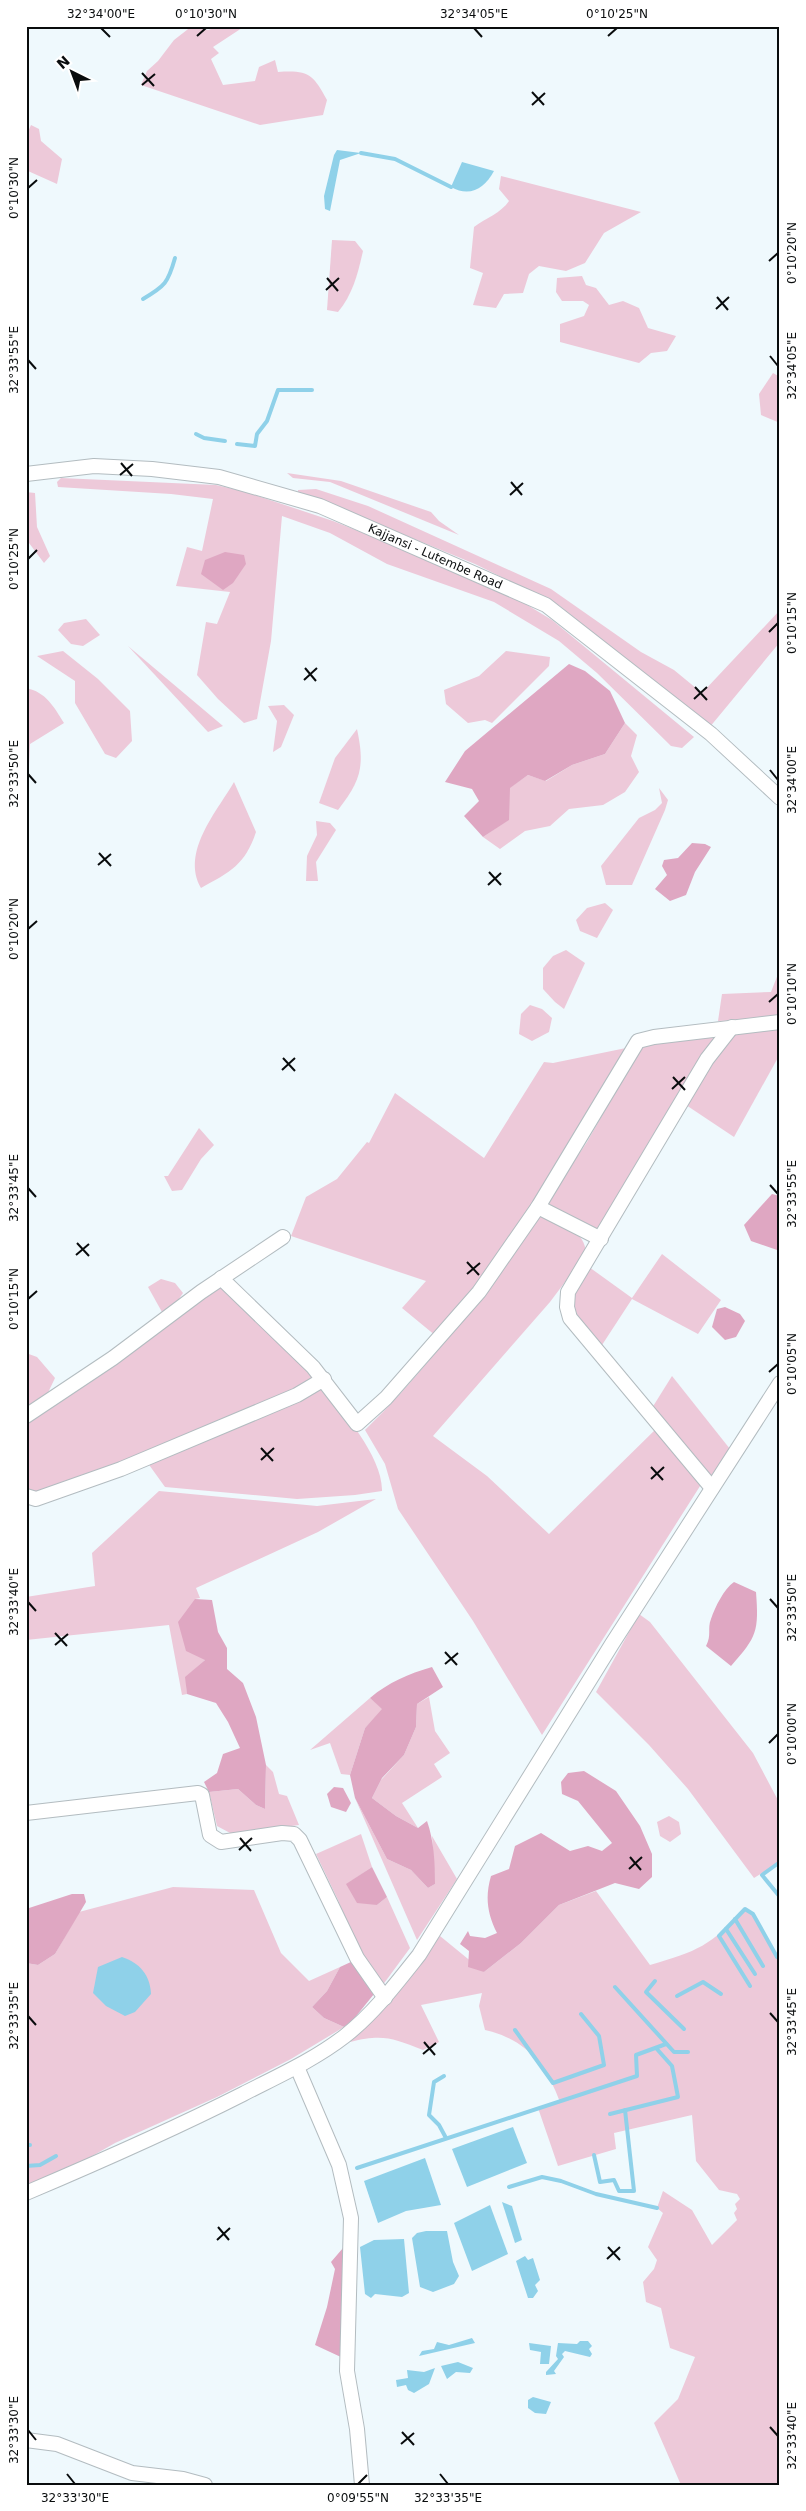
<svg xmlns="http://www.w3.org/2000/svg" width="806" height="2511" viewBox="0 0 806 2511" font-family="'DejaVu Sans',sans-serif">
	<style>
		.green { fill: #edc9d9 }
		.forest { fill: #dfa7c2 }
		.water { fill: #8fd1e9 }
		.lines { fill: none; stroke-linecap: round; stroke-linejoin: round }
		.stream { stroke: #8fd1e9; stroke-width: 4 }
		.minor-casing { stroke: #b3bcc0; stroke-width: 16 }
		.minor { stroke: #fff; stroke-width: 14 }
		.ticks { fill: none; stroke: #090c0d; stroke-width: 2 }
		.labels { text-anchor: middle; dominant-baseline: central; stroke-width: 4.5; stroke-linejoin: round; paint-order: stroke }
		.street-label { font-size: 12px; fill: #090c0d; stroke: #fff }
		.neatline { fill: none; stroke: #090c0d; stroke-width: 2 }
		.ticks-label { font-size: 12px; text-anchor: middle; fill: #090c0d }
	</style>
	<rect width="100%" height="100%" fill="#eff9fd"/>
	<g class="green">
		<path d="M192,26L208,30L220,26H245L213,47L219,53L211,59L223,85L255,81L259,67L275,60L278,72C308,70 313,74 327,100L323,115L260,125L141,85L147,71L158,61L174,40Z"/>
		<polygon points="31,125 39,129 41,141 62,159 57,184 28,171 26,136"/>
		<path d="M501,176L641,212L604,233L585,263L566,271L539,266L529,274L523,293L504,294L496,308L473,305L483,273L470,268L474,227C486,218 501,213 509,201L499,189Z"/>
		<path d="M332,240L355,241L363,251C358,273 353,294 338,312L327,310Z"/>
		<polygon points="582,276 586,285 596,288 609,305 623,301 639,308 648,328 676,336 667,351 651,353 639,363 560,342 560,324 584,316 589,305 583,301 562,301 556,292 557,278"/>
		<polygon points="773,373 780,377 780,423 761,415 759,394"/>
		<polygon points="287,473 341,481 431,512 439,521 459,535 330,482 293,478"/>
		<polygon points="61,478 216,485 246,492 333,521 381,540 524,603 552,620 694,737 682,748 671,746 597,673 559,641 494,602 387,564 330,533 282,516 271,641 257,719 244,723 218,699 197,675 206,622 217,624 230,592 176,586 187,547 202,551 213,499 171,494 58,487 57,482"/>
		<polygon points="316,489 368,506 551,589 641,652 674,670 702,693 780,610 780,642 709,728 560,606 475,564 332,505 298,494 298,490"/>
		<polygon points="26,492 35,493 37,527 50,556 44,563 26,539"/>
		<polygon points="86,619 100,635 83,646 71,644 58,630 64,623"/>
		<polygon points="128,646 223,726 208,732"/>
		<polygon points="63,651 98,679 130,711 132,741 116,758 105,754 75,703 75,681 37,656"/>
		<polygon points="506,651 550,657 549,666 492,723 485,720 468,723 446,704 444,690 479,676"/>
		<path d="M26,688C46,692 54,707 64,723L30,744L27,811Z"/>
		<polygon points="284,705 294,715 281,747 273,752 277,721 268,706"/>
		<polygon points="625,723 637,735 631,756 639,772 625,792 603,805 569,809 550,826 525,831 500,849 483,837 508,820 509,788 528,775 546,781 572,765 605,754"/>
		<path d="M357,729C365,767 361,780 338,810L319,803L335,758Z"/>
		<path d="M234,782L256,832C245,865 230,872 201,888C181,852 216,813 234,782Z"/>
		<polygon points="659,788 668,800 665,810 632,885 606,885 601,866 639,818 655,810 662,803"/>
		<polygon points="316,821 330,823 336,830 316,862 318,881 306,881 307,856 317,835"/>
		<polygon points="605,903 613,910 597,938 580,931 576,920 587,908"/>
		<polygon points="566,950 585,963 564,1009 555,1002 543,989 543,968 553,956"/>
		<polygon points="780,969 780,1017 776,1019 718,1021 722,994 771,992"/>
		<polygon points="530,1005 542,1009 552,1018 549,1032 532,1041 519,1034 521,1014"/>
		<polygon points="780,1026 780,1054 734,1137 686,1105 732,1034"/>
		<polygon points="691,1037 719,1037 597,1230 550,1207 547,1202 587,1142 638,1052 649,1042"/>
		<polygon points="626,1048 628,1051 492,1267 436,1336 402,1308 426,1281 291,1236 306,1197 337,1179 367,1142 369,1143 395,1093 484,1158 544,1062 553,1063"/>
		<polygon points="199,1128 214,1145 201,1159 182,1190 172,1191 164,1176 168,1176"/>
		<path d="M545,1215C562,1225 586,1231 586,1254L550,1302L433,1436L487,1476L549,1534L657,1428L702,1483L542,1735L473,1621L398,1509L385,1464L365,1430C430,1367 482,1294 534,1220Z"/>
		<polygon points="662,1254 721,1300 698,1334 632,1299 602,1345 582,1325 571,1301 589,1267 632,1298"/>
		<polygon points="161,1279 175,1283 183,1293 174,1306 162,1312 148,1287"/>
		<polygon points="221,1288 232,1292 319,1378 278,1399 38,1495 26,1491 26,1422 203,1298"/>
		<polygon points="26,1353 37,1357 55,1378 45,1399 26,1409"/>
		<polygon points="672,1376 730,1449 711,1476 652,1408"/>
		<path d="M322,1384C342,1411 383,1457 382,1491L355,1495L297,1499L165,1487L147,1462Z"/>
		<polygon points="159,1491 317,1506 376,1499 318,1532 196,1588 200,1598 195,1599 205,1660 186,1677 187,1694 182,1695 169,1625 26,1640 26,1597 95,1586 92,1553"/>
		<polygon points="639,1614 650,1622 753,1753 780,1804 780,1862 754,1878 688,1789 649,1745 596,1692"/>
		<polygon points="429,1697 435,1731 450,1753 434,1764 442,1777 402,1803 418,1828 396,1816 372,1798 381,1780 404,1755 416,1727 417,1704"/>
		<polygon points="370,1698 383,1709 365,1728 350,1775 341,1774 330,1743 310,1750"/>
		<polygon points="266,1765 273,1772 279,1794 287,1796 299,1825 232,1834 217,1826 209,1792 238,1789 256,1805 265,1809"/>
		<polygon points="355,1798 387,1859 411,1870 428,1888 435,1884 432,1836 457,1879 417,1940"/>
		<polygon points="669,1816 679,1822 681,1834 670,1842 660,1836 657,1822"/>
		<polygon points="361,1834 372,1867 347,1884 377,1905 387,1897 410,1948 382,1986 357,1951 338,1900 316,1854"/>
		<polygon points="173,1887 254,1890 281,1953 309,1981 340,1967 327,1991 312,2007 324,2018 344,2027 291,2059 217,2097 115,2143 80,2163 26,2185 26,1963 38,1965 55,1954 79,1912"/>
		<path d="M596,1891L650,1965C698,1951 710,1946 745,1909L753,1914L780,1963V2485H681L654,2423L678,2399L695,2357L670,2348L661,2308L646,2302L643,2282L654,2269L657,2260L648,2247L663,2213L657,2208L663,2191L692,2210L712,2245L737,2220L734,2213L737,2209L735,2204L740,2199L737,2194L719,2190L696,2161L692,2115L614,2133L616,2149L558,2166L538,2108L560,2102C546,2064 525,2039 485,2030L479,2006L482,1993L421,2005L439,2042L423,2050C392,2038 383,2034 350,2042L385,2008L440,1936L484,1972L521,1943L559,1905Z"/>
	</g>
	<g class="forest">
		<polygon points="225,552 244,555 246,564 233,583 223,590 201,574 205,560"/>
		<polygon points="569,664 585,671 610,691 625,723 605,754 572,765 545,781 528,775 510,788 509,820 483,837 464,816 479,801 472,789 445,782 465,751"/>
		<polygon points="692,843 705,844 711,847 695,872 686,895 670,901 655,889 667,875 662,866 664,860 678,858"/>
		<polygon points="772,1194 780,1196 780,1251 751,1241 744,1225"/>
		<polygon points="725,1307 740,1314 745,1321 736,1337 725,1340 712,1327 717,1309"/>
		<path d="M734,1582L756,1592C759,1631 757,1637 731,1666L706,1646C712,1635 707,1629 711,1619C715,1607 724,1589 734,1582Z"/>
		<polygon points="195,1599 212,1600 218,1632 227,1648 227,1669 243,1683 256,1717 266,1765 265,1809 256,1805 238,1789 209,1792 204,1782 217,1773 223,1754 240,1748 228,1722 216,1703 187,1694 185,1677 205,1660 186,1651 178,1622"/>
		<path d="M432,1667L443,1687L417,1704L416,1727L404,1755L382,1778L372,1798L396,1816L418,1828L427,1821C434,1841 435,1862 435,1884L428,1888L411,1870L387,1859L355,1798L350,1775L365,1728L382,1709L370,1698C389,1682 408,1674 432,1667Z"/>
		<path d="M584,1771L616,1791L640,1826L652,1854V1877L639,1889L615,1883L559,1905L521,1943L484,1972L468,1967L469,1951L460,1944L468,1931L470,1936L485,1938L497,1933C487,1913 485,1897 491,1876L509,1869L515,1846L541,1833L570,1851L588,1846L602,1851L612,1843L578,1801L562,1794L561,1782L568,1773Z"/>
		<polygon points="334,1787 343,1788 351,1803 346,1812 331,1807 327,1794"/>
		<polygon points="372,1867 387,1897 377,1905 357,1903 346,1884"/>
		<polygon points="72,1894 84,1894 86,1902 55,1954 38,1965 26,1963 26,1909"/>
		<polygon points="353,1961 374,1994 353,2020 344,2027 324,2018 312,2007 327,1991 340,1967"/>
		<polygon points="343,2248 343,2358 315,2345 327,2307 335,2269 331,2262"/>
	</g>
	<g class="water">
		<polygon points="337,150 361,153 340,160 330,211 325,209 324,196 334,155"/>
		<path d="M462,162L494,171C485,188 470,198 451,187Z"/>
		<path d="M122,1957C140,1963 150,1975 151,1994L135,2012L125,2016L106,2006L93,1993L98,1967Z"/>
		<polygon points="513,2127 527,2163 467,2187 452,2149"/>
		<polygon points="425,2158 441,2205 406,2211 378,2223 364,2181"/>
		<polygon points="502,2202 512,2206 522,2240 515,2243"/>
		<polygon points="490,2205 508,2254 472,2271 454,2223"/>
		<polygon points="426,2231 447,2231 453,2262 459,2276 454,2284 433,2292 420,2287 412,2238 417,2233"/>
		<polygon points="404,2239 409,2293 402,2297 375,2294 371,2298 365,2294 360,2247 374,2240"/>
		<polygon points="525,2256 528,2260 533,2258 540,2280 535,2285 538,2291 533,2298 528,2298 516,2261"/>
		<polygon points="472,2338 475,2343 419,2356 422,2351 434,2349 437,2342 449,2345"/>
		<polygon points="580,2341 588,2341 592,2346 589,2349 592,2354 590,2357 565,2351 562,2354 564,2357 554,2371 556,2374 546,2375 546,2372 558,2359 556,2356 558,2343 577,2344"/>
		<polygon points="529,2343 551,2346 549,2364 540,2364 541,2352 530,2350"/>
		<polygon points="458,2362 473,2368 470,2373 456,2372 447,2379 441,2366"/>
		<polygon points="435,2368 429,2384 414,2393 408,2390 406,2385 397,2387 396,2380 408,2378 407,2370 424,2372"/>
		<polygon points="533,2397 551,2402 546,2414 535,2413 528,2408 528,2400"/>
	</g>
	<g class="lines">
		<g class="stream">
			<polyline points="361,153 395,159 451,187"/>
			<path d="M143,299C165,286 168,283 175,258"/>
			<polyline points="196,434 204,438 225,441"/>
			<polyline points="237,444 255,446 257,434 267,421 278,390 312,390"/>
			<polyline points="780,1862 762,1875 780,1897"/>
			<polyline points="735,1919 763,1966"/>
			<polyline points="726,1929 755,1974"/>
			<polyline points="655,1981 646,1992 684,2029"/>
			<polyline points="750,1986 719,1936 745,1909 753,1914 777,1957"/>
			<polyline points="615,1987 674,2052 688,2052"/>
			<polyline points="677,1996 703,1982 721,1994"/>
			<polyline points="515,2030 553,2083 604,2065 599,2036 581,2014"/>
			<polyline points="444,2076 434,2082 429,2115 439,2125 446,2138"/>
			<polyline points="610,2114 678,2097 672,2066 656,2048"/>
			<polyline points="26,2145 30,2145"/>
			<polyline points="594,2155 600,2182 614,2180 619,2191 634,2191 625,2110"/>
			<polyline points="26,2166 40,2165 56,2156"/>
			<polyline points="357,2168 637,2076 636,2055 666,2044"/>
			<polyline points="509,2187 542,2177 561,2181 596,2194 657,2208"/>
		</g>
		<g class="minor-casing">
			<g id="minor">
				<path id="s1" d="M26,474L94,466L152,469L219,477L320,506L546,605L711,734L780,798"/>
				<polyline points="538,1207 601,1239"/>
				<polyline points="221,1278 313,1367 357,1424 386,1398 479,1292 538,1207 638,1041 654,1037 780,1022"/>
				<polyline points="26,1416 113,1358 201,1292 283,1237"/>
				<polyline points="712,1488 570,1318 567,1307 568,1292 707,1059 732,1027"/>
				<polyline points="26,1496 36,1499 121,1469 297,1395 324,1379"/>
				<polyline points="26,1813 198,1793 202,1795 210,1835 221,1842 282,1833 294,1834 300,1840 357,1958 385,1998"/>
				<polyline points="297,2067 339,2165 351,2218 347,2371 357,2429 362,2485"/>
				<path d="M26,2193C99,2162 172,2130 243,2094C278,2076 314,2060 345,2036C374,2013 396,1984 419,1955L612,1644L780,1383"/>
				<polyline points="26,2440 57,2444 132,2473 183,2479 205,2485"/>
			</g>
		</g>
		<use href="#minor" class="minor"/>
	</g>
	<path class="ticks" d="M101,28L110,37M474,28L482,37M197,36L206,28M608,36L617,28M142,73L154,86M142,85L155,74M532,92L544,105M532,105L545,93M28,188L37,180M769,261L778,253M327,278L338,291M326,290L339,278M717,297L728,310M716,309L729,297M770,356L778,366M28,360L36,369M121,463L132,476M120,475L133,464M511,482L522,495M510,495L523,483M28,559L37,550M769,632L778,623M305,668L316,681M304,680L317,668M695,687L707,700M694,699L707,687M770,770L778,780M28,774L36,783M99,853L111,866M98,865L111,854M489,872L501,885M488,885L501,873M28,929L37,921M769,1002L778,994M283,1058L295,1071M282,1070L295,1058M673,1077L685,1090M672,1089L685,1077M770,1185L778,1194M28,1188L36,1197M77,1243L89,1256M76,1255L89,1244M467,1262L479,1275M467,1274L480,1263M28,1299L37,1291M769,1372L778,1364M261,1448L273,1461M261,1460L274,1448M651,1467L663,1480M651,1479L664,1467M770,1599L778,1608M28,1602L36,1611M55,1633L67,1646M55,1645L68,1634M445,1652L457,1665M445,1664L458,1653M769,1743L778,1734M240,1838L251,1851M239,1850L252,1838M630,1857L641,1870M629,1869L642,1857M770,2013L778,2022M28,2016L36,2025M424,2042L435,2055M423,2054L436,2043M218,2227L229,2240M217,2240L230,2228M608,2247L620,2260M607,2259L620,2247M770,2427L778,2436M28,2430L36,2440M402,2432L414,2445M401,2444L414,2433M67,2474L75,2484M440,2474L448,2484M358,2484L367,2475"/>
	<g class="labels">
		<g class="street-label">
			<text stroke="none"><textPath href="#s1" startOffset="425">Kajjansi - Lutembe Road</textPath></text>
		</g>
	</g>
	<rect width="806" height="2511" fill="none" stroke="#ffffff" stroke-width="55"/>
	<g transform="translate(72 72) rotate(318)" stroke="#ffffff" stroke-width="4" paint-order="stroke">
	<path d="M0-4L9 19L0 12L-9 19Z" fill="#090c0d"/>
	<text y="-8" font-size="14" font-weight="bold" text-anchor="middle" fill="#090c0d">N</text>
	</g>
	<rect x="28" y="28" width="750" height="2456" class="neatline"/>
	<g class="ticks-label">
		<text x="101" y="18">32°34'00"E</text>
		<text x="206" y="18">0°10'30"N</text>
		<text x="474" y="18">32°34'05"E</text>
		<text x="617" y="18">0°10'25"N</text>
		<text transform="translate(14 188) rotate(-90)" y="4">0°10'30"N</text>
		<text transform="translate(792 253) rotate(-90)" y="4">0°10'20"N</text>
		<text transform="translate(14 360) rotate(-90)" y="4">32°33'55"E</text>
		<text transform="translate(792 366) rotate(-90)" y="4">32°34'05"E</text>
		<text transform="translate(14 559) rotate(-90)" y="4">0°10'25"N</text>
		<text transform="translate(792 623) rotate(-90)" y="4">0°10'15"N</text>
		<text transform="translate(14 774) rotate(-90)" y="4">32°33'50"E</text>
		<text transform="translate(792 780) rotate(-90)" y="4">32°34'00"E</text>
		<text transform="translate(14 929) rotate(-90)" y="4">0°10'20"N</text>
		<text transform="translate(792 994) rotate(-90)" y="4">0°10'10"N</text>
		<text transform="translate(14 1188) rotate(-90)" y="4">32°33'45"E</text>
		<text transform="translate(792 1194) rotate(-90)" y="4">32°33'55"E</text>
		<text transform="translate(14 1299) rotate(-90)" y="4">0°10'15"N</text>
		<text transform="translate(792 1364) rotate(-90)" y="4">0°10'05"N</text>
		<text transform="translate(14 1602) rotate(-90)" y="4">32°33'40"E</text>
		<text transform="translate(792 1608) rotate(-90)" y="4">32°33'50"E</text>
		<text transform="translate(792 1734) rotate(-90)" y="4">0°10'00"N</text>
		<text transform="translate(14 2016) rotate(-90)" y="4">32°33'35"E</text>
		<text transform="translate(792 2022) rotate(-90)" y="4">32°33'45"E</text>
		<text transform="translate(14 2430) rotate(-90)" y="4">32°33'30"E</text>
		<text transform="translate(792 2436) rotate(-90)" y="4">32°33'40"E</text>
		<text x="75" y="2502">32°33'30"E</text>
		<text x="358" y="2502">0°09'55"N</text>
		<text x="448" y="2502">32°33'35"E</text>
	</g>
</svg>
